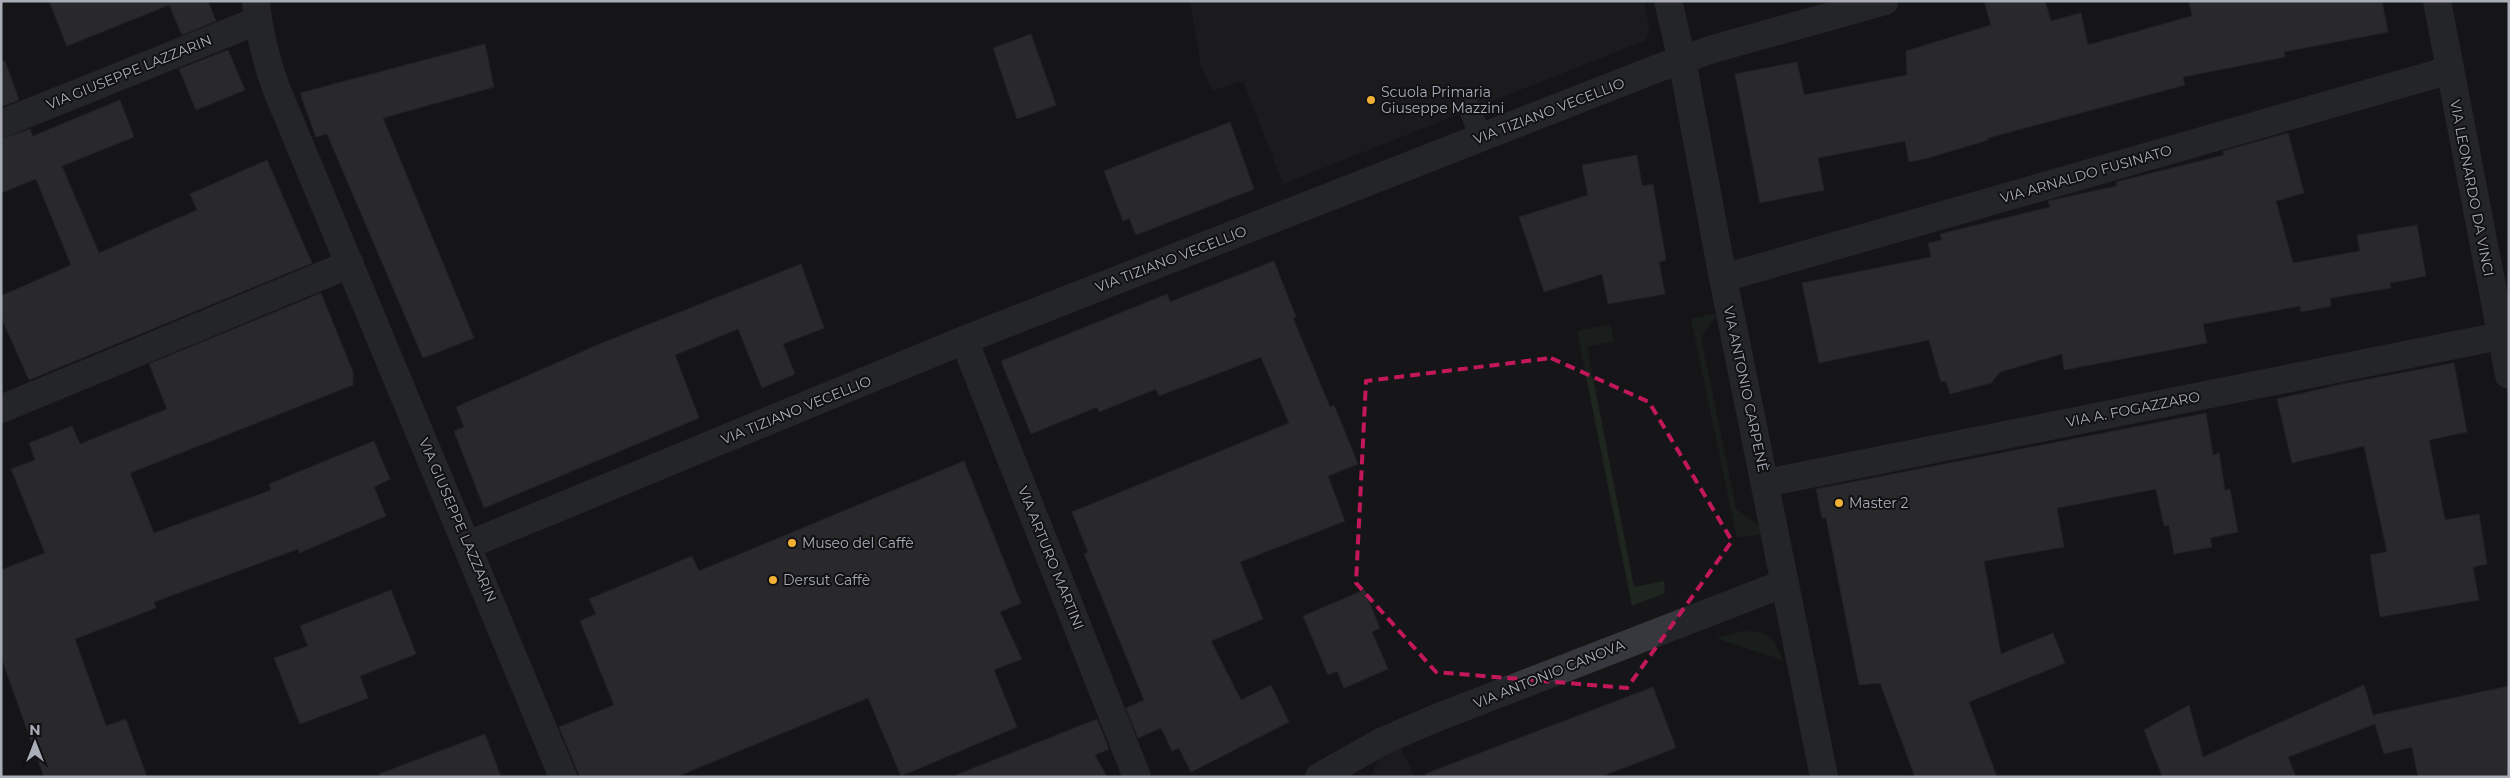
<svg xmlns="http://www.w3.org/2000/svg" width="2510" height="778" viewBox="0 0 2510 778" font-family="Montserrat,sans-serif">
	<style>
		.built { fill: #222225 }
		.green { fill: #1e261f }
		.building { fill: #404145; stroke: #303034 }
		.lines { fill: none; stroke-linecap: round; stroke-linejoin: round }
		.service { stroke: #37383d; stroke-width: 22 }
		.minor { stroke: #37383d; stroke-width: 28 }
		.tertiary { stroke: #37383d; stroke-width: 28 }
		.marked { fill: none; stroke: #c2185b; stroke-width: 4; stroke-dasharray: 10 6; stroke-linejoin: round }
		.poi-dot { fill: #f2b134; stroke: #111113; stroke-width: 2 }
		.labels { text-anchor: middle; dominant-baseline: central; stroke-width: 4; stroke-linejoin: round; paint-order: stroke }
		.street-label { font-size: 14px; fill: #a8adb8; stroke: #111113 }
		.poi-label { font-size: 14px; fill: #a8adb8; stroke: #111113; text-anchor: start }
	</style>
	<rect width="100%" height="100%" fill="#161618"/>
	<g class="built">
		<polygon points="1190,1 1644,1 1650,32 1646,40 1283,184 1243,81 1212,91 1201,66"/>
		<polygon points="1400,747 1415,777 1370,777 1379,760"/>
	</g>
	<g class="green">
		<polygon points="1713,314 1716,317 1701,337 1736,509 1760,526 1761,534 1737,538 1691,319"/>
		<polygon points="1610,324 1614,341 1587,347 1634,587 1664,581 1665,593 1632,606 1577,331"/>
		<path d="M1743,631C1767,632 1774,636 1782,660L1716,638Z"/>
	</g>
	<g class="building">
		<polygon points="49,1 208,1 216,21 182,35 169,5 67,46"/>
		<polygon points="1984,1 2045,1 2051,21 2081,13 2088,45 2192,16 2189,1 2382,1 2388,32 2284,52 2285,57 2183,77 2185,85 1988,138 1988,140 1928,158 1909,162 1905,141 1818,158 1824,190 1760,203 1735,74 1797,62 1804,95 1907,75 1906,51 1991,25"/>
		<polygon points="1031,34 1056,105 1017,119 993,48"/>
		<polygon points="485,44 494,87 383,118 474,338 423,358 327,134 316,137 300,93"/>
		<polygon points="228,50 245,90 196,110 179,69"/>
		<polygon points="1,61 5,61 19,100 1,107"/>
		<polygon points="120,100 134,137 62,166 99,253 197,210 190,194 267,160 312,263 29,380 1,317 1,296 71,265 36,179 1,193 1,139 30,129 33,136"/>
		<polygon points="1230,122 1254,189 1136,235 1129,218 1123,221 1104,171"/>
		<polygon points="2288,133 2304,193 2276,201 2293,263 2360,251 2357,235 2417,225 2426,276 2390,283 2391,288 2330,298 2331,306 2301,312 2300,306 2203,324 2207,343 2064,370 2062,354 2000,372 1991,383 1950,394 1946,381 1941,382 1929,340 1819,363 1802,283 1931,257 1928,243 1942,240 1940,234 2050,207 2048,201 2117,186 2116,182 2224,155 2223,151"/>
		<polygon points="1637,155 1642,186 1653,184 1666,260 1659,262 1665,294 1608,304 1602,274 1544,292 1519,217 1588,195 1582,165"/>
		<polygon points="1274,261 1296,317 1293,318 1330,407 1334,405 1358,464 1328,476 1345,521 1240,562 1263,619 1211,641 1241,700 1271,685 1289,722 1191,772 1179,748 1172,751 1161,728 1138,738 1126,708 1144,700 1084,554 1088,552 1072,512 1289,423 1261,357 1159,396 1156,389 1099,412 1097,407 1031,434 1001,361 1167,294 1170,302"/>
		<polygon points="801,264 824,328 783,344 795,374 762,388 738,329 675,355 699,418 484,508 454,431 464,427 456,407 602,343"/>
		<polygon points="321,293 353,372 353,385 130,473 154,533 271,490 269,484 374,441 390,479 374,487 386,516 299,553 298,549 154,602 156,608 75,639 106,726 126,719 147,777 44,777 1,657 1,570 45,553 11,469 35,460 29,443 72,426 80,444 167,409 149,364"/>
		<polygon points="2454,363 2467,432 2429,440 2445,520 2479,514 2487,564 2473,567 2479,600 2380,617 2370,555 2387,552 2364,446 2292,463 2277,399 2342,384"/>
		<polygon points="2206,413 2213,455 2219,453 2225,490 2230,489 2238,532 2210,538 2212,547 2174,554 2169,525 2164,526 2156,489 2057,508 2064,547 1984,561 2001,654 2053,633 2065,663 1969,702 1997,777 1915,777 1880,683 1859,685 1826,518 1822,518 1816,489"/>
		<polygon points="964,461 1021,603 1000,612 1022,659 994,670 1017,727 901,776 868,698 676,777 580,777 559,727 614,705 580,621 596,614 589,599 692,556 699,571"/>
		<polygon points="391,590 416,654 360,676 368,698 300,724 274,658 308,646 300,626"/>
		<polygon points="1364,590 1380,628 1372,632 1388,669 1344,688 1337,671 1328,675 1303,616"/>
		<polygon points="2364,685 2373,715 2509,686 2509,777 2418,777 2412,747 2384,754 2375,724 2288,757 2296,777 2159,777 2162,776 2144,730 2189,705 2203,757"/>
		<polygon points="1653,687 1676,748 1600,777 1426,777 1425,774"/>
		<polygon points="1097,719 1109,749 1095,755 1107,777 956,777 956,775"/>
		<polygon points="485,734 501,777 380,777 379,774"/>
	</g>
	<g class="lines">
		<polyline class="service" points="1470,109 1480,137"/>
		<g class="minor">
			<path d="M256,1C258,31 266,59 276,88L563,777"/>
			<polyline points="1,124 257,21"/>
			<polyline points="1723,278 2450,70"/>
			<polyline points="964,340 1137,777"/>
			<polyline points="1,409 350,264"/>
			<polyline points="1766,483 2500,336"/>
			<polyline points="468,545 964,340 1661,67 1713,49 1885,1"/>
			<polyline points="1319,777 1383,741 1436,718 1785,583"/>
		</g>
		<g class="tertiary">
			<polyline points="1668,1 1682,60 1723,278 1824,777"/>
			<polyline points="2437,1 2509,375"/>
		</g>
	</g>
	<path d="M0 0H2510V778H0ZM1551,358L1649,402L1732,541L1627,688L1436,672L1356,583L1366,381Z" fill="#161618" fill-opacity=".55" fill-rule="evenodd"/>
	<path class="marked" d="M1551,358L1649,402L1732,541L1627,688L1436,672L1356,583L1366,381Z"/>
	<g class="poi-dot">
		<circle cx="1371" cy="100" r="5"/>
		<circle cx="1839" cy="503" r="5"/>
		<circle cx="792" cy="543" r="5"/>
		<circle cx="773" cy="580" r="5"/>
	</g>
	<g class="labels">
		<g class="street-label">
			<text transform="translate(129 72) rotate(-22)">VIA GIUSEPPE LAZZARIN</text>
			<text transform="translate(1549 111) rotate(-21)">VIA TIZIANO VECELLIO</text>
			<text transform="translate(2086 174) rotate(-16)">VIA ARNALDO FUSINATO</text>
			<text transform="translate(2472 188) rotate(79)">VIA LEONARDO DA VINCI</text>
			<text transform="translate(1171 259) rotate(-21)">VIA TIZIANO VECELLIO</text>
			<text transform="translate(1746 389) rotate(78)">VIA ANTONIO CARPENÈ</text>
			<text transform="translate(2133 409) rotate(-11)">VIA A. FOGAZZARO</text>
			<text transform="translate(796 410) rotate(-22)">VIA TIZIANO VECELLIO</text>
			<text transform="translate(458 520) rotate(67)">VIA GIUSEPPE LAZZARIN</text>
			<text transform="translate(1051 558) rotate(68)">VIA ARTURO MARTINI</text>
			<text transform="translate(1549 674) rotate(-22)">VIA ANTONIO CANOVA</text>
		</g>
		<g class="poi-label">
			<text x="1381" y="92">Scuola Primaria<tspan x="1381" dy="16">Giuseppe Mazzini</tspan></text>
			<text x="1849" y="503">Master 2</text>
			<text x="802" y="543">Museo del Caffè</text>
			<text x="783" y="580">Dersut Caffè</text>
		</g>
	</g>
	<rect width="2510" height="778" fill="none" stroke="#a8adb8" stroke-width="5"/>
	<g transform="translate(35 743)" stroke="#111113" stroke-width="4" paint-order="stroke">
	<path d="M0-4L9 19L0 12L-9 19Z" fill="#a8adb8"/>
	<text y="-8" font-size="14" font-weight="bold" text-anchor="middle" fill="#a8adb8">N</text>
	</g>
</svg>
